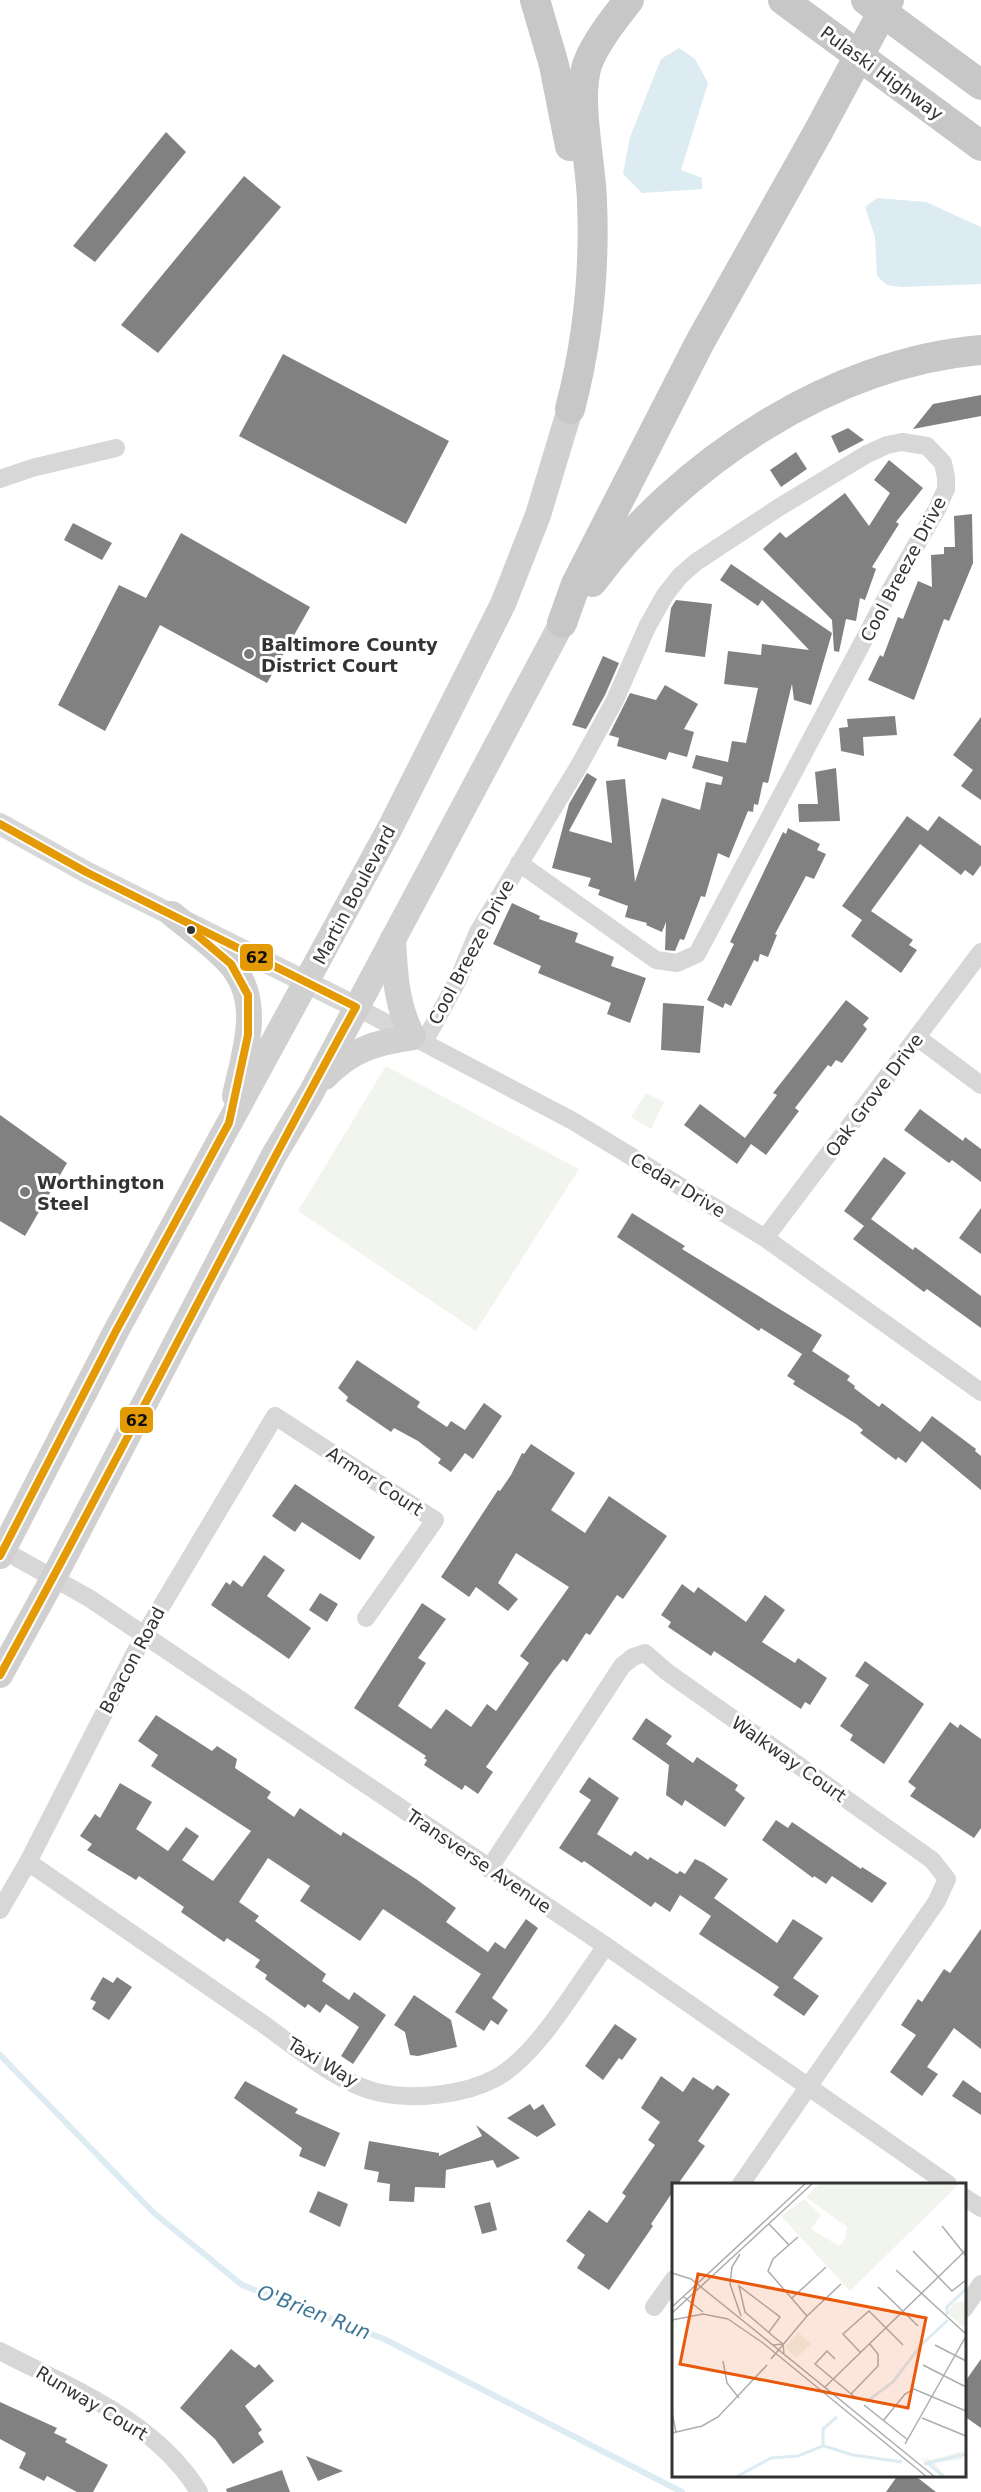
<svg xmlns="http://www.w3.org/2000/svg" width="981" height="2492" viewBox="0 0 981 2492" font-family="'DejaVu Sans',sans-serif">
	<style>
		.green { fill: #f1f5ed }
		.water { fill: #ddebf3 }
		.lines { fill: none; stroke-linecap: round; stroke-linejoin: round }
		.stream { stroke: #ddebf3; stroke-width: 6 }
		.building { fill: #818181 }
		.minor { stroke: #d7d7d7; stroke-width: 18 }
		.tertiary { stroke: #d7d7d7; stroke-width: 22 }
		.secondary { stroke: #d0d0d0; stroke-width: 26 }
		.trunk { stroke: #c7c7c7; stroke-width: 30 }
		.trunk-bridge { stroke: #c7c7c7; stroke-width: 30 }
		.bus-1-casing { stroke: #fff; stroke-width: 12 }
		.bus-1 { stroke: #e39a05; stroke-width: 8 }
		.poi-dot { fill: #7a7a7a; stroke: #fff; stroke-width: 2 }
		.bus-dot { fill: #333; stroke: #fff; stroke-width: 2 }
		.labels { text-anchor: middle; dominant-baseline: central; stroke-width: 6; stroke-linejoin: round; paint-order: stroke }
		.street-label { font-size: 18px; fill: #333; stroke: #fff }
		.poi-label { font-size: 18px; font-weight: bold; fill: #333; stroke: #fff; text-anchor: start }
		.water-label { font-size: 20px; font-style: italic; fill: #3f7597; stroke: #fff }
		.inset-river { fill: none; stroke: #ddebf3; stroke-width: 3 }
		.inset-road { fill: none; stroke: #adadad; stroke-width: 1.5 }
		.view { fill: #e8590c; fill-opacity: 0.15; stroke: #e8590c; stroke-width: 3 }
		.inset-edge { fill: none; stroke: #333; stroke-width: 3 }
		.line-badge { stroke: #fff; stroke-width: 2 }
		.pale-badge-label { font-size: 16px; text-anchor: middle; font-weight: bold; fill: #111 }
	</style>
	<rect width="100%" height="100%" fill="#fff"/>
	<g class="green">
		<polygon points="386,1066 579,1169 476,1331 298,1211"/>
		<polygon points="646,1093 664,1102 651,1129 631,1117"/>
	</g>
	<g class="water">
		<polygon points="679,48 695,59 708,83 681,170 702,178 702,189 642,193 623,174 630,137 661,59"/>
		<polygon points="877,198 926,202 981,227 981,284 901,287 887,285 877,276 875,237 865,207"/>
	</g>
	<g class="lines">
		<polyline class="stream" points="0,2055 154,2213 242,2285 384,2339 682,2492"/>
	</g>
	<g class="building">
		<polygon points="166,132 186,152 95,262 73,246"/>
		<polygon points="244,176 281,207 158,353 121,325"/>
		<polygon points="283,354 449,441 406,524 239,436"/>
		<polygon points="981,395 981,416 913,429 933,404"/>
		<polygon points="848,428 864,440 839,453 831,436"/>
		<polygon points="796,452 807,469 781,487 770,470"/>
		<polygon points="889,460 923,488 896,522 899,524 872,567 876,569 865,600 860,598 856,621 846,619 839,652 834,651 832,620 763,549 780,532 786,538 845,493 869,526 890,493 874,480"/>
		<polygon points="972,514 973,563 949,621 944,619 914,700 868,680 880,655 883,657 898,617 903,619 918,581 932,587 931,555 944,554 944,547 955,547 954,516"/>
		<polygon points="73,523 112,543 102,560 64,540"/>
		<polygon points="181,533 310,607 267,683 160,625 105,731 58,705 119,585 146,598"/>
		<polygon points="731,564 832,633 811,705 794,700 792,684 768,783 763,782 758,805 754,804 753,812 748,811 729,858 718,853 705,897 701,896 684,940 680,939 675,951 665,950 666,922 662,932 646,925 647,923 625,917 628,906 598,895 600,890 588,886 591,878 552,868 569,804 587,773 597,779 569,831 612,843 606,781 625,779 635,882 662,798 700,810 706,782 721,785 723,777 692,768 696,755 728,762 732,741 746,743 758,688 724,684 728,651 761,655 762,644 809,650 762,600 758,606 720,580"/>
		<polygon points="676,600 712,604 705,657 665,652 671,608"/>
		<polygon points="603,656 619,663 605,695 586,729 572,725"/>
		<polygon points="665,685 698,704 684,729 694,732 687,757 669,752 666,760 617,746 619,738 609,735 630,693 656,700"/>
		<polygon points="895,716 897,735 863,737 864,756 841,751 839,728 848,727 847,719"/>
		<polygon points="981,717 981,800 961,786 973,770 953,755"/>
		<polygon points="836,768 840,821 799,822 798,804 818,804 815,772"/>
		<polygon points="907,816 928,831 939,816 981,846 981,865 973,876 965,870 961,875 920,844 871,911 913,940 909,945 917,950 901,973 851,936 862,920 842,906"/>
		<polygon points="788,828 820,844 817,850 826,854 814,879 806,876 775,934 777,935 768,957 760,954 758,962 754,960 731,1006 725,1003 723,1008 707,1000 734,944 730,942 783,832 786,834"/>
		<polygon points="512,903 540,916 539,919 578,933 575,942 614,957 611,966 646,978 630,1023 607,1014 611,1003 538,973 541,966 493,944"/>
		<polygon points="846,1000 869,1018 863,1025 867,1029 842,1063 836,1060 831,1067 828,1065 795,1108 799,1111 766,1155 751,1144 737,1164 684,1125 700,1104 745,1138 777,1095 773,1093"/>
		<polygon points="663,1003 704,1006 700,1053 661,1050"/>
		<polygon points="920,1109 963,1141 965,1137 981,1149 981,1182 952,1160 949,1163 904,1130"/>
		<polygon points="0,1115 67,1163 25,1236 0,1221"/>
		<polygon points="884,1157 906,1173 871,1219 913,1250 915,1247 981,1296 981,1328 927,1289 924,1292 853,1239 864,1226 844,1211"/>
		<polygon points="981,1208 981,1254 959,1238"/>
		<polygon points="632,1213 685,1246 682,1249 822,1335 812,1351 850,1376 847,1380 855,1386 854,1388 879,1407 882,1403 920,1432 932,1416 976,1449 975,1451 981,1456 981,1490 922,1441 906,1463 898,1457 896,1460 860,1433 863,1430 856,1424 793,1384 795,1381 787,1376 802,1354 761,1328 759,1331 617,1237"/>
		<polygon points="357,1360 420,1402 417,1407 447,1427 451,1421 465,1430 484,1403 502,1416 473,1459 465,1453 451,1472 438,1463 441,1459 418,1441 394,1428 391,1432 346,1401 348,1397 338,1388"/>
		<polygon points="531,1444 575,1473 551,1510 585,1533 609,1496 667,1536 623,1599 617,1595 590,1635 586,1633 567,1662 563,1659 554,1670 486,1767 493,1772 478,1794 465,1785 462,1790 424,1765 427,1760 424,1758 426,1756 354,1708 422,1603 446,1619 418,1658 426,1663 398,1706 431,1729 446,1709 471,1727 487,1704 496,1711 529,1663 520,1656 569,1587 516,1553 498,1583 518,1599 508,1611 476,1587 469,1597 441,1577 498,1490 500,1491 511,1475 522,1453 524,1454"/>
		<polygon points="295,1484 375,1537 360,1560 302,1522 295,1532 272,1516"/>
		<polygon points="264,1555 285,1570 267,1596 311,1628 289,1659 211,1605 226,1582 230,1585 233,1580 242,1587"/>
		<polygon points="682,1584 694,1593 698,1587 746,1622 765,1595 785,1610 762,1642 795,1663 798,1658 827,1678 810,1705 805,1702 801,1709 714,1651 711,1656 668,1627 671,1622 661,1615"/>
		<polygon points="320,1593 338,1604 327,1622 309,1610"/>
		<polygon points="865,1661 924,1704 884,1764 850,1740 853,1735 840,1726 869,1685 855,1676"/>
		<polygon points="156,1715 212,1751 217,1746 237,1759 235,1768 271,1792 267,1798 294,1817 300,1808 341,1836 343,1832 416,1879 456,1908 446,1922 488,1952 495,1942 505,1949 526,1919 538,1928 492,1998 508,2010 498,2025 491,2020 484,2031 455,2012 481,1974 383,1909 360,1941 300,1901 310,1886 268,1858 239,1902 259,1916 255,1921 326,1974 322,1981 349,2000 354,1992 386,2015 353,2064 341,2056 359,2027 326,2004 320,2013 308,2004 305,2008 265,1979 267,1975 255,1967 260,1960 227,1938 224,1942 181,1912 184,1907 139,1876 136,1880 87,1850 92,1844 80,1836 95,1814 100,1818 120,1783 152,1802 136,1829 168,1851 186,1827 199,1836 182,1860 213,1881 251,1831 151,1766 158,1755 138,1741"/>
		<polygon points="646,1718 672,1736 666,1744 693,1763 697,1757 738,1785 735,1790 745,1798 725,1827 685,1800 682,1806 666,1795 669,1765 632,1739"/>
		<polygon points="950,1722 958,1728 960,1724 981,1739 981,1828 974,1838 910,1796 916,1788 908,1782"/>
		<polygon points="589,1777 619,1798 597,1834 631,1856 635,1851 648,1860 650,1857 677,1874 680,1871 685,1874 695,1859 704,1863 728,1879 714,1898 777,1943 793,1919 823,1938 793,1978 819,1996 804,2016 773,1995 779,1987 699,1934 711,1916 680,1895 670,1912 655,1902 651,1907 584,1861 582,1863 559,1848 591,1800 579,1792"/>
		<polygon points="776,1820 788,1828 792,1822 861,1869 862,1867 887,1883 872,1903 832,1876 826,1884 814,1876 813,1878 762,1840"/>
		<polygon points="981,1929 981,2049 954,2028 927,2067 938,2074 922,2096 890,2072 916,2035 901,2025 918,1999 922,2002 944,1969 950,1973"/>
		<polygon points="103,1977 113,1983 117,1977 132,1987 109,2020 92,2009 96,2002 90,1999"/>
		<polygon points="414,1995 451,2020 457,2047 418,2056 410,2055 405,2032 394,2025"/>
		<polygon points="615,2024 637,2039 622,2060 619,2058 603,2080 585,2066"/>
		<polygon points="661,2076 683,2092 693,2077 713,2090 717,2085 730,2094 698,2141 705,2146 678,2184 674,2184 674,2190 651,2224 653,2226 609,2290 577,2268 585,2255 566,2241 589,2210 607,2223 626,2196 622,2193 655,2145 648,2140 660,2122 641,2108"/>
		<polygon points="963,2080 981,2093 981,2115 952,2096"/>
		<polygon points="245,2081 298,2109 295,2113 340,2133 325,2167 299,2156 302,2148 234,2098"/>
		<polygon points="530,2104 534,2110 543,2104 556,2125 537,2137 507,2118"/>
		<polygon points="476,2125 520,2158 497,2168 493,2160 446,2170 445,2188 415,2187 414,2202 389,2201 390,2184 377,2182 379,2172 364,2169 369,2141 439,2153 439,2156 482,2136"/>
		<polygon points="318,2191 348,2204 340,2227 309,2212"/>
		<polygon points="490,2202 497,2230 482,2234 474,2206"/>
		<polygon points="231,2349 255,2368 259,2364 274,2381 245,2406 262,2430 258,2433 264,2442 233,2464 215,2439 180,2408"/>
		<polygon points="981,2359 981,2428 964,2416 964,2383"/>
		<polygon points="0,2402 57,2428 54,2433 67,2439 65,2442 108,2465 93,2492 77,2492 47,2476 44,2481 19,2468 26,2453 0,2439"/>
		<polygon points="306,2456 343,2471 318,2481"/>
		<polygon points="282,2470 290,2492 227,2492 226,2489"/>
		<polygon points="898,2475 914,2475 936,2492 886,2492"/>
	</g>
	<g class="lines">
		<g class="minor">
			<polyline points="0,479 32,468 116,448"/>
			<polyline points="356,1007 573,1121 765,1238 981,1392"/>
			<polyline points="918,1038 981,1085"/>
			<polyline points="424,1042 458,980 478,932 580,764 615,700 647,627 665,595 680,576 696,562 778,508 867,454 887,445 902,442 927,446 943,463 946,477 946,489 937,509 892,587 697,954 677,963 656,960 519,863"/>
			<polyline points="765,1238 981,952"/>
			<polyline points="3,1550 89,1598 606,1946 948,2184"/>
			<path d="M28,1862C104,1914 180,1967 256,2019C291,2043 339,2085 381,2093C416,2100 464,2095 496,2078C538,2055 577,1985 606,1946"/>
			<polyline points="489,1869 622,1666 633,1657 645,1653 667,1672 932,1860 947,1879 937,1901 741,2184"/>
			<polyline points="0,1910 28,1862 143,1637 275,1416 435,1520 366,1618"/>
			<polyline points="964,2197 981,2208"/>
			<polyline points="654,2307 674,2279"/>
			<polyline points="964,2309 981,2284"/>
			<path d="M0,2351C71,2388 156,2421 199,2492"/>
		</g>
		<polyline class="tertiary" points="0,824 86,872 356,1007"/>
		<g class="secondary">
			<path d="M172,914C191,930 216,946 232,966C263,1004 244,1053 235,1096"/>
			<path d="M325,1077C350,1050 377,1042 413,1037C396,1006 395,974 393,939"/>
			<polyline points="0,1556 116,1331 390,828 503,604 538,515 570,409"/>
			<polyline points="0,1675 53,1579 274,1155 311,1093 562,623"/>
		</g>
		<g class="trunk">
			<polyline points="535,0 554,65 570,146"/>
			<polyline points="783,0 981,146"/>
			<polyline points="866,0 981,85"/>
			<path d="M570,409C588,340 595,272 592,201C591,162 576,101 587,65C595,43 614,19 629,0"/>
			<path d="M592,582C680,463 831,363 981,350"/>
			<polyline points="562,623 576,584 700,342 818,132"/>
		</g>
		<polyline class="trunk-bridge" points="818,132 889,0"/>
		<g class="bus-1-casing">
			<g id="bus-1">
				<path d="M0,824L86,872L356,1007C234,1228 122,1454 0,1675"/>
				<polyline points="0,1556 116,1331 229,1123 248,1035 248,995 231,964 191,930"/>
			</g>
		</g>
		<use href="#bus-1" class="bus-1"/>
	</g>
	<g class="poi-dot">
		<circle cx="249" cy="654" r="6"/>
		<circle cx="25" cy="1192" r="6"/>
	</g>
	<circle class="bus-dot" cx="191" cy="930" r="5"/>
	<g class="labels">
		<g class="street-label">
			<text transform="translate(882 73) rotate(36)">Pulaski Highway</text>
			<text transform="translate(903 569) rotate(-62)">Cool Breeze Drive</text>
			<text transform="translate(354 895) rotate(-62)">Martin Boulevard</text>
			<text transform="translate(471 952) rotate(-62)">Cool Breeze Drive</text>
			<text transform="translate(874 1095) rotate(-53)">Oak Grove Drive</text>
			<text transform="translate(678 1185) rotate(31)">Cedar Drive</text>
			<text transform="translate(375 1481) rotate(33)">Armor Court</text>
			<text transform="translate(132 1660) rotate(-62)">Beacon Road</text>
			<text transform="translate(789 1759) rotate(35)">Walkway Court</text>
			<text transform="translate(479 1861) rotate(34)">Transverse Avenue</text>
			<text transform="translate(323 2062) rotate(31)">Taxi Way</text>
			<text transform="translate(92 2403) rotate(31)">Runway Court</text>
		</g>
		<g class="poi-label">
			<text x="261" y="644">Baltimore County<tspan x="261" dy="21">District Court</tspan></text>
			<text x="37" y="1182">Worthington<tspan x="37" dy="21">Steel</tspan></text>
		</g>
		<g class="water-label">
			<text transform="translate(314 2312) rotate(21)">O'Brien Run</text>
		</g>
	</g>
	<g transform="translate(672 2183)">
		<rect width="294" height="294" fill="#fff"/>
		<path d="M148,0H288L178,108L109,33L132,16L149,32L139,46L167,63L173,56L175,44L134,14ZM293,118L294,143L292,144L275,130L282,120ZM126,149L139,161L124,175L113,164ZM291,268V276L263,280L273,294L248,275L259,277Z" fill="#f1f5ed"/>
		<path class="inset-river" d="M275,132V124L294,106M194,219L221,199L249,162L276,137M152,263L181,272L230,279M252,281L294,271M257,281L272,294M64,294L99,275L126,273L151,263V246L165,234"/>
		<path class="inset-road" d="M97,41L117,62M270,43L294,73M126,54L101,76L96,88L135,133M241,68L280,108L294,97M68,71L60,84L58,101L69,133M224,87L294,151M0,90L19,96L75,141M206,104L246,143M12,114L31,129M120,115L154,84M0,124L134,0M0,130L141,0M56,136L91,160L255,294M0,137L31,131L56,136M75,141L263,294M97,149L108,134L67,103L73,129L102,154L111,161M101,162L111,161L112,170M263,162L294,178M188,169L171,151L197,128L231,162M99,176L135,133L169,101M163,176L155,168L143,181L184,215M51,178L55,200L67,215M251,182L294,204M153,204L294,67M179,211L206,183V171L197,160M192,222L236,257M0,230L4,249M250,235L294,253M211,238L233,211L242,206L294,228M0,250L30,243L46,234L95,182M233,261L294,153"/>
		<path class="view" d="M26,91L254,135L236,225L8,181Z"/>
		<rect width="294" height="294" class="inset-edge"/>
	</g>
	<g class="line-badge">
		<rect x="239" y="943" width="35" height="29" rx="6" fill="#e39a05"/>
		<rect x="119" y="1406" width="35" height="28" rx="6" fill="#e39a05"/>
	</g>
	<g class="pale-badge-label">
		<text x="257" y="963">62</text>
		<text x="137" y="1426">62</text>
	</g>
</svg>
